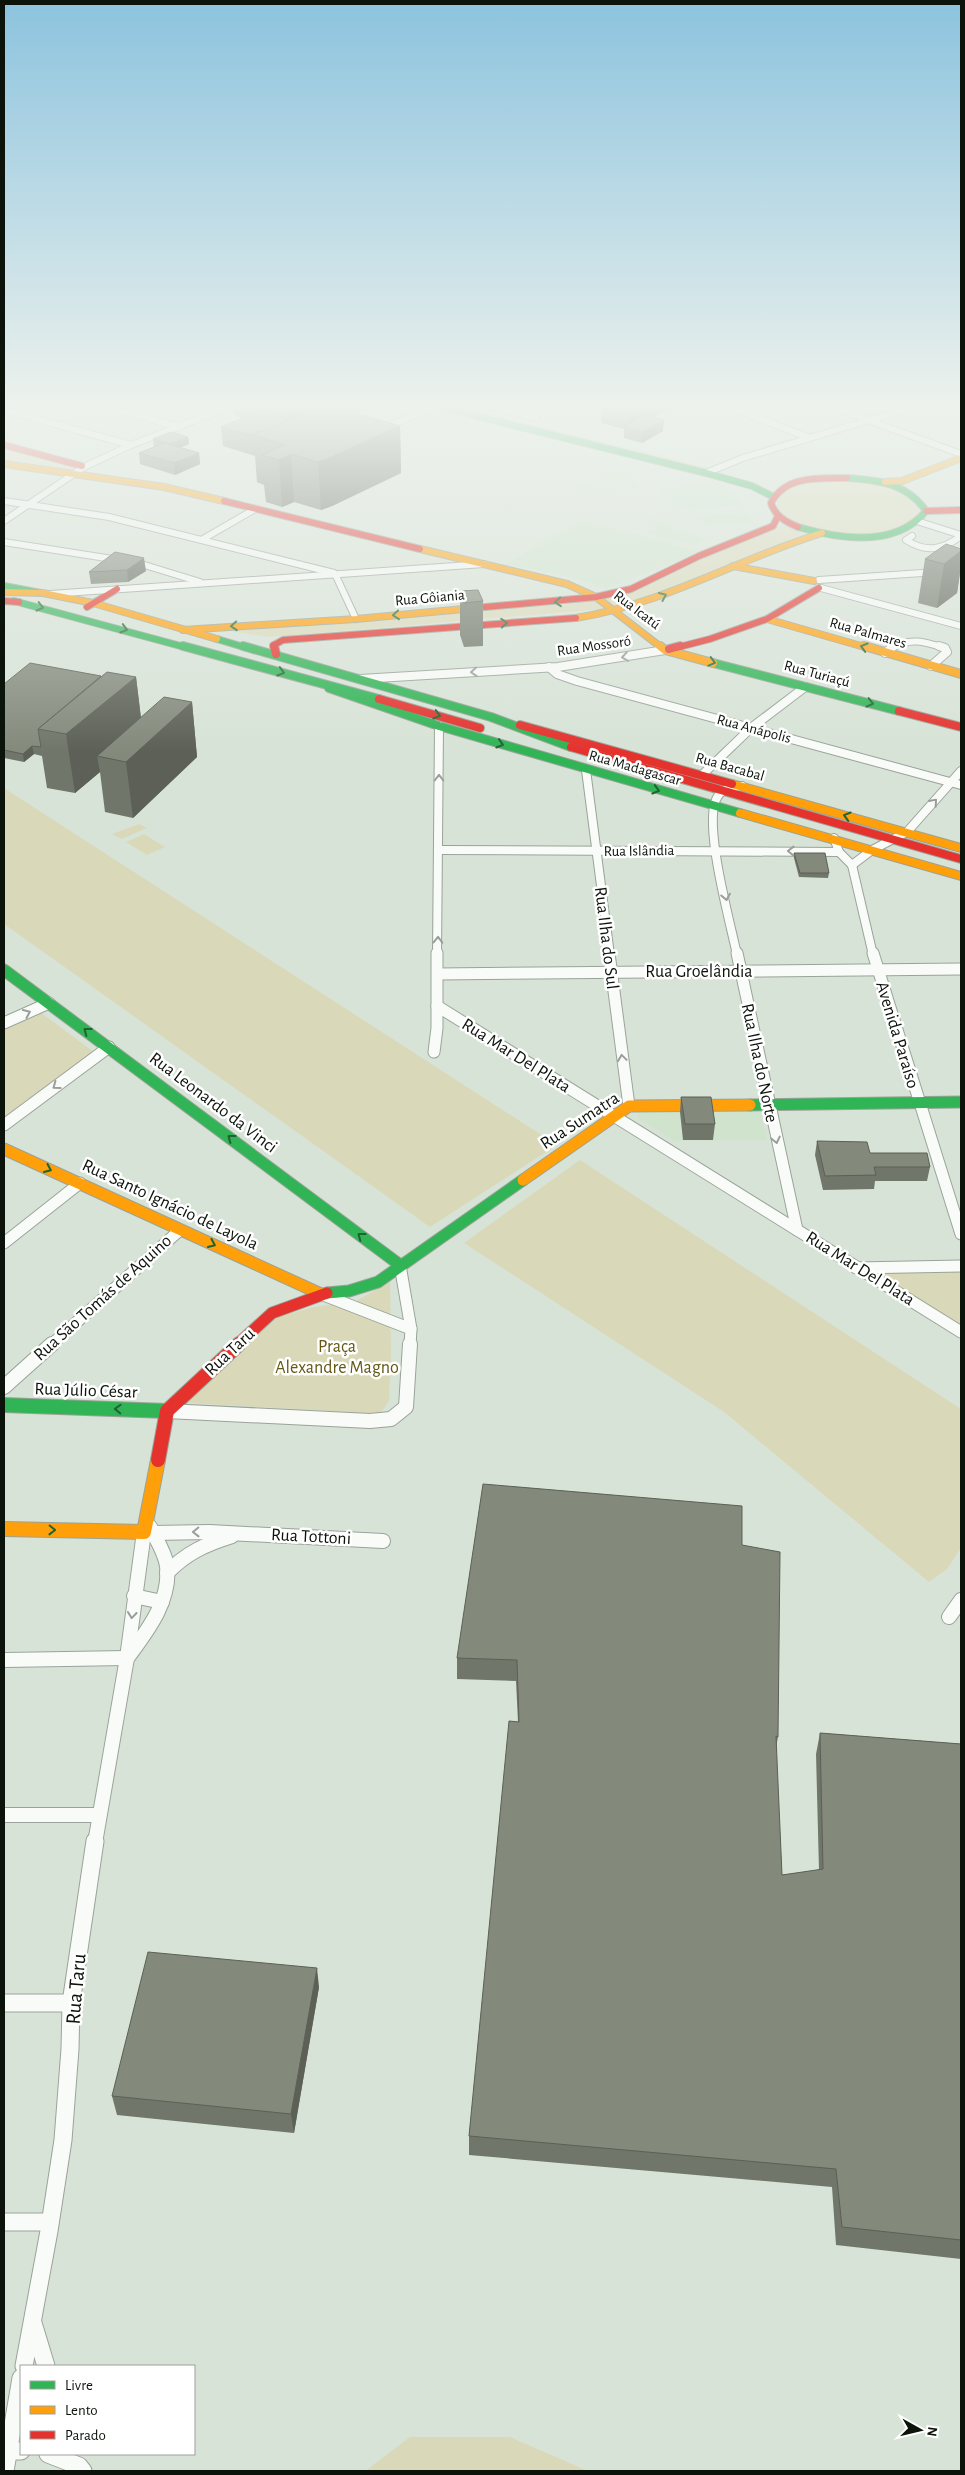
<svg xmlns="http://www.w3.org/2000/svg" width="965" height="2475" viewBox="0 0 965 2475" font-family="'Alegreya Sans',sans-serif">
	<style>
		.built { fill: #d0e3cd }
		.green { fill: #d9d9ba }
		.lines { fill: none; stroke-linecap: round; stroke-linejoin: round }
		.street-far4-casing { stroke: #9aa399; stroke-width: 8 }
		.street-far3-casing { stroke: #9aa399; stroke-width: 10 }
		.street-far2-casing { stroke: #9aa399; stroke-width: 13 }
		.street-far1-casing { stroke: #9aa399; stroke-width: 16 }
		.street-casing { stroke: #9aa399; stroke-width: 19 }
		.fast-far3-casing { stroke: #9aa399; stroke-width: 8 }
		.fast-far2-casing { stroke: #9aa399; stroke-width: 10 }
		.fast-far1-casing { stroke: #9aa399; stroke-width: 13 }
		.fast-casing { stroke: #9aa399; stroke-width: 16 }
		.slow-far3-casing { stroke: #9aa399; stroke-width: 8 }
		.slow-far2-casing { stroke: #9aa399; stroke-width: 10 }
		.slow-far1-casing { stroke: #9aa399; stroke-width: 13 }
		.slow-casing { stroke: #9aa399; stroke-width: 16 }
		.jam-far3-casing { stroke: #9aa399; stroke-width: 8 }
		.jam-far2-casing { stroke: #9aa399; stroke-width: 10 }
		.jam-far1-casing { stroke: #9aa399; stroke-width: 13 }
		.jam-casing { stroke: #9aa399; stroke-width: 16 }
		.street-far4 { stroke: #f9fbf9; stroke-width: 6 }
		.street-far3 { stroke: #f9fbf9; stroke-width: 8 }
		.street-far2 { stroke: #f9fbf9; stroke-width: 11 }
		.street-far1 { stroke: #f9fbf9; stroke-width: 14 }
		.street { stroke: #f9fbf9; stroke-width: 17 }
		.fast-far3 { stroke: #30b455; stroke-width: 6 }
		.fast-far2 { stroke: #30b455; stroke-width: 8 }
		.fast-far1 { stroke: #30b455; stroke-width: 11 }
		.fast { stroke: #30b455; stroke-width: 14 }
		.slow-far3 { stroke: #ff9f0a; stroke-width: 6 }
		.slow-far2 { stroke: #ff9f0a; stroke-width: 8 }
		.slow-far1 { stroke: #ff9f0a; stroke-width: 11 }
		.slow { stroke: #ff9f0a; stroke-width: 14 }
		.jam-far3 { stroke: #e5322d; stroke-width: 6 }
		.jam-far2 { stroke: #e5322d; stroke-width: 8 }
		.jam-far1 { stroke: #e5322d; stroke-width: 11 }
		.jam { stroke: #e5322d; stroke-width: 14 }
		.wall { fill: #71766a }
		.shaded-wall { fill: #5c6056 }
		.building { fill: #83897b; stroke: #5c6056 }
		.oneway { stroke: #1e6430 }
		.oneway2 { stroke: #9a9e9a }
		.labels { text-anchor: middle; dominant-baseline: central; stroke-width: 5; stroke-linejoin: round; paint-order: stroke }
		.far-street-label { font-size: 15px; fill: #0c130b; stroke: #fff }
		.street-label { font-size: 18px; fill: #0c130b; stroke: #fff }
		.park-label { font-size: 18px; fill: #655715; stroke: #fff }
		.near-street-label { font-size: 21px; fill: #0c130b; stroke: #fff }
	</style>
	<rect width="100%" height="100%" fill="#d8e3d7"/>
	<g class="built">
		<polygon points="4,406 86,406 52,419"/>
		<polygon points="628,472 639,491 576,494 571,482 608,480 605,473"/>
		<polygon points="719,480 742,505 688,510 685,506 677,507 671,498 664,498 658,490 679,488 677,483 681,483"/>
		<polygon points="748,513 754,523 703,525 697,515"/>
		<polygon points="651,518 674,525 669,528 705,539 696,545 646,533 656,527 643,523"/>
		<polygon points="582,520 697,551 682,560 606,588 559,574 506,564"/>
		<polygon points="755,1110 760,1112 767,1140 674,1141 638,1118 638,1115 639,1112"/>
	</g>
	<g class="green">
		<polygon points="441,406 459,406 710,468 704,472"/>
		<polygon points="4,448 76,468 71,472 4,462"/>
		<path d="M845,481C865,482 926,488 919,517C913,521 906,527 899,529C889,531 879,534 869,535C847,536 774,530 777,500C793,480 822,481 845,481Z"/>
		<polygon points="783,525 804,534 653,598 616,608 269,637 217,629 570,604 635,591 708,556"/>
		<polygon points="4,788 557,1145 430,1227 4,924"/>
		<polygon points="139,824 147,828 122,839 112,834"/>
		<polygon points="144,834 165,847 147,855 126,842"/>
		<polygon points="40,1012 94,1052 4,1118 4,1029"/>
		<polygon points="580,1160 961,1409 961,1548 947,1569 929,1582 724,1412 464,1243"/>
		<polygon points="961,1271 961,1327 882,1275 883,1273"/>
		<polygon points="390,1282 391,1351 389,1401 380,1414 188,1403 223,1366 277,1317 314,1307 356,1301"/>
		<polygon points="410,2437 510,2437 588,2471 365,2471"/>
	</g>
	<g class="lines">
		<g class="street-far4-casing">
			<g id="street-far4">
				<polyline points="104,406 179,427"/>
				<polyline points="489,406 536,418"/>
				<polyline points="727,406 810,438"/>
				<polyline points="830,406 961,454"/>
				<polyline points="4,410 131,445"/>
				<polyline points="380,430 436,406"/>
				<polyline points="706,473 743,458 916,406"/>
				<polyline points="4,501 109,517 334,573"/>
				<polyline points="4,521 84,467 131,445 232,406"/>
				<polyline points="920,522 961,535"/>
				<path d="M912,536L906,540C926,553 942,550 961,536"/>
				<polyline points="203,539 255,509"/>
				<polyline points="4,542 138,563 200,582"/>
				<polyline points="336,576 356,619"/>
				<polyline points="819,580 937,572"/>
				<polyline points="821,588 961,626"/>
				<polyline points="50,594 484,564"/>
				<path d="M892,648C910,637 925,642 944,648"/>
			</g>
		</g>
		<g class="street-far3-casing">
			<g id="street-far3">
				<polyline points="885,653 894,646"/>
				<polyline points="931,666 947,652 945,648 939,646"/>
				<polyline points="549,667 557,674 577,681 961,785"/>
				<polyline points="360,679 558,667 665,650"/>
				<polyline points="586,770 610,955"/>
				<polyline points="702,775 751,728 805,687"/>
				<polyline points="834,838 839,852 852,865 873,955"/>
				<polyline points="439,850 839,852"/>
				<polyline points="852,865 872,850 907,832 961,771"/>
				<polyline points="437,955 439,726"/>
				<path d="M737,955C731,925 701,819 718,796C723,788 734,787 742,786"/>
			</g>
		</g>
		<g class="street-far2-casing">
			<g id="street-far2">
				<polyline points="609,953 629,1106"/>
				<polyline points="737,953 797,1230"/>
				<polyline points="873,953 961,1234"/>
				<polyline points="438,974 961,969"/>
				<polyline points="437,1006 961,1332"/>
				<polyline points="4,1023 49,1003"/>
				<polyline points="434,1052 437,1028 437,953"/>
				<polyline points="4,1125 109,1047"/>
				<polyline points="4,1243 80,1183"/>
				<polyline points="400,1265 411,1329"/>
				<polyline points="856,1268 961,1266"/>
				<polyline points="321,1294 411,1329 410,1345"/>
				<polyline points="51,1345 180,1230"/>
			</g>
		</g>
		<g class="street-far1-casing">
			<g id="street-far1">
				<polyline points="4,1387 52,1344"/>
				<polyline points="167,1411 370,1421 391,1419 406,1407 410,1344"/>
				<polyline points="153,1533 209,1532 383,1541"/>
				<path d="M167,1573C186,1553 206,1544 232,1536"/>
				<polyline points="134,1596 162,1602"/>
				<polyline points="949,1617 961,1600"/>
				<path d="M128,1657C147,1631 171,1601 167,1566C165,1552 156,1539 150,1527"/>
				<polyline points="4,1660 127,1658"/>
				<polyline points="4,1815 99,1815"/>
				<polyline points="95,1843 127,1658 144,1532"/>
			</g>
		</g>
		<g class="street-casing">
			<g id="street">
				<polyline points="4,2003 71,2003"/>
				<polyline points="4,2222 50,2222"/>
				<polyline points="33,2323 46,2366"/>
				<polyline points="24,2366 49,2231 63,2140 70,2049 71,2003 95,1841"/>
				<polyline points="4,2451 21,2451"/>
				<polyline points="48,2454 79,2466 83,2471"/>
				<polyline points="5,2471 21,2378"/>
			</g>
		</g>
		<g class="fast-far3-casing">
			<g id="fast-far3">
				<polyline points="436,406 706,473 752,486 772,496"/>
				<path d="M798,527C839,539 896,548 926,511C907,483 878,480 847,478"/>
				<polyline points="4,586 41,593"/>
				<polyline points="14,601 188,648"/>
				<polyline points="217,639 247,648"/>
			</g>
		</g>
		<g class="fast-far2-casing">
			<g id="fast-far2">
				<polyline points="183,646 379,699"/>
				<polyline points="243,646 491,717 571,747"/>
				<polyline points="713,663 899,711"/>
				<polyline points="329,688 439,726 740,813"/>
			</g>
		</g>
		<g class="fast-far1-casing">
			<g id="fast-far1">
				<polyline points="4,970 400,1265"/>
				<polyline points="750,1105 961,1102"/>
				<polyline points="327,1293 349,1291 378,1282 523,1180"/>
			</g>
		</g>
		<g class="fast-casing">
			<polyline id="fast" points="4,1405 167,1411"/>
		</g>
		<g class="slow-far3-casing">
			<g id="slow-far3">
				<polyline points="4,464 164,487 224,501"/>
				<polyline points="885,482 902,481 961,458"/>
				<polyline points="420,549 567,584 596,597 662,648"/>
				<polyline points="733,566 814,581"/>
				<polyline points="4,592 43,593 93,603 217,639"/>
				<path d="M576,618C664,604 738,559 822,533"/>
				<polyline points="767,619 868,648"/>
				<polyline points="183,630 356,619 485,607"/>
			</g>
		</g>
		<g class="slow-far2-casing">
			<g id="slow-far2">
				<polyline points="660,646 665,650 713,663"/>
				<polyline points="864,646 961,674"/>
				<polyline points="732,784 961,848"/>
				<polyline points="740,813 961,876"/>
			</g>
		</g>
		<g class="slow-far1-casing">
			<g id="slow-far1">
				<polyline points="4,1149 321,1294"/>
				<polyline points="523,1180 629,1106 750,1105"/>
			</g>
		</g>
		<g class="slow-casing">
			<polyline id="slow" points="4,1529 144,1532 158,1460"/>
		</g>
		<g class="jam-far3-casing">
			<g id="jam-far3">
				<polyline points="4,445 82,466"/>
				<polyline points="224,501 420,549"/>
				<polyline points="926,511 961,510"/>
				<path d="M798,527C786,522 775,516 771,503C785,475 820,478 847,478"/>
				<polyline points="4,601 19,602"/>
				<polyline points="87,607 117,589"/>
				<polyline points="485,607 596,597 631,589 699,556 773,526 778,516"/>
				<polyline points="275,648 274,645 283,640 576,618"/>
				<polyline points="675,648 710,639 767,619 819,588"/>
			</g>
		</g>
		<g class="jam-far2-casing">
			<g id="jam-far2">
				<polyline points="274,646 276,654"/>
				<polyline points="669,649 680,646"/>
				<polyline points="379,699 480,728"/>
				<polyline points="899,711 961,727"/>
				<polyline points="520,725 732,784"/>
				<polyline points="571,747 961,859"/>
			</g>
		</g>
		<g class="jam-far1-casing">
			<polyline id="jam-far1" points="237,1345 272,1313 327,1293"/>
		</g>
		<g class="jam-casing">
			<polyline id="jam" points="158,1460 167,1411 239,1344"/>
		</g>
		<use href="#street-far4" class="street-far4"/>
		<use href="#street-far3" class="street-far3"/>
		<use href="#street-far2" class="street-far2"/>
		<use href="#street-far1" class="street-far1"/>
		<use href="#street" class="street"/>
		<use href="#fast-far3" class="fast-far3"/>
		<use href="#fast-far2" class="fast-far2"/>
		<use href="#fast-far1" class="fast-far1"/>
		<use href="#fast" class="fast"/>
		<use href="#slow-far3" class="slow-far3"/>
		<use href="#slow-far2" class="slow-far2"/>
		<use href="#slow-far1" class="slow-far1"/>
		<use href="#slow" class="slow"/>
		<use href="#jam-far3" class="jam-far3"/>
		<use href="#jam-far2" class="jam-far2"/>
		<use href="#jam-far1" class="jam-far1"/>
		<use href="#jam" class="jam"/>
	</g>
	<g class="wall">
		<polygon points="233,406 359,406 360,413 358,414 400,426 401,473 332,506 321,510 294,502 282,507 266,502 264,485 257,482 255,456 223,446 221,427 243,418 238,417 233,413"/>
		<polygon points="675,406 653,417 663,431 642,443 624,438 624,429 601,423 602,409"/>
		<polygon points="188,437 189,444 181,447 199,453 200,464 175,475 140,464 139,453 154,447 153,439"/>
		<polygon points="961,549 961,566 957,593 937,608 918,603 925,559"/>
		<polygon points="115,552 146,571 128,582 91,584 89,572"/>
		<polygon points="460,591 483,601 483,646 464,647 460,635"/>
		<polygon points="101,676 136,677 141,718 192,702 197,757 133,818 105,812 100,772 75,793 47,788 42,756 34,754 24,762 4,758 4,684"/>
		<polygon points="794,853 829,873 828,878 799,877 794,858"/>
		<polygon points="681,1097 715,1124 713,1140 683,1140 680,1112"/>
		<polygon points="817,1141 930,1167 927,1181 875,1181 874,1189 823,1190 815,1155"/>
		<polygon points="742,1545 778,1737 776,1747 782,1875 819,1870 816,1754 820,1733 961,1744 961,2259 836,2245 832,2187 469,2155 469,2136 518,1722 516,1681 457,1679 457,1658"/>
		<polygon points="319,1987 294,2133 117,2115 112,2096"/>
	</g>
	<g class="shaded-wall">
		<polygon points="302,406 316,406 317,419 258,437 275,417"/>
		<polygon points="334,406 359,406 360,413 335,424"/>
		<polygon points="647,406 675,406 630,428 628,428 628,415"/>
		<polygon points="664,420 663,431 642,443 643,432"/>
		<polygon points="400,426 401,473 332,506 321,510 318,462"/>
		<polygon points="188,437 189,444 171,452 170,444"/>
		<polygon points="199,453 200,464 175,475 174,463"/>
		<polygon points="291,454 294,502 282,507 279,460"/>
		<polygon points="961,551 961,566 957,593 937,608 944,564"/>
		<polygon points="144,558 146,571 128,582 127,570"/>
		<polygon points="136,677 143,735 97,756 100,772 75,793 66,734"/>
		<polygon points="192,702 197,757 133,818 126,762"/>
		<polygon points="32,746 34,754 24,762 23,754"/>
		<polygon points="317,1968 319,1987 294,2133 291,2114"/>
	</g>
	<g class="building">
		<polygon points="265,406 302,406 275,417 289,421 253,435 254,436 221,427 270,407"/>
		<polygon points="324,406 330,406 400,426 329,458 318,462 291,454 279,460 262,455 285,445 253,435"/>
		<polygon points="607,406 647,406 628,415 602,409"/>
		<polygon points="645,415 664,420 643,432 624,427"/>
		<polygon points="171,432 188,437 170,444 153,439"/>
		<polygon points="164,443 199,453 174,463 139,453"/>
		<polygon points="946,544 961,549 961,551 944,564 925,559"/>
		<polygon points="115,552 144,558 127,570 89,572"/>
		<polygon points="478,590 483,601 464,603 460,591"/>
		<polygon points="30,663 101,676 38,729 41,747 32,746 23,754 4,750 4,684"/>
		<polygon points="107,672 136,677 66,734 38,729"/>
		<polygon points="164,697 192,702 126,762 97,756"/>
		<polygon points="794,853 825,853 829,873 800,873"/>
		<polygon points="681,1097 711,1097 715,1124 685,1124"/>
		<polygon points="817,1141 867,1142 870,1153 927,1153 930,1167 874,1167 876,1175 825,1176"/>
		<polygon points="483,1484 742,1506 742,1545 780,1552 778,1737 776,1736 782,1875 823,1869 820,1733 961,1744 961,2240 842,2227 836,2169 469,2136 509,1721 519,1722 517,1660 457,1658"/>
		<polygon points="148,1952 317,1968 291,2114 112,2096"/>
	</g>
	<defs><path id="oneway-chevron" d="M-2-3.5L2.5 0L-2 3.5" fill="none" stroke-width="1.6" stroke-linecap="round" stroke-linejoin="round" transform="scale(1.25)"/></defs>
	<g class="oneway">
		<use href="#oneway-chevron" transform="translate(663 596) rotate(-24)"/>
		<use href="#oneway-chevron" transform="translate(558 602) rotate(175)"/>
		<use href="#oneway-chevron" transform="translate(40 607) rotate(14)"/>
		<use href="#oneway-chevron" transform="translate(396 615) rotate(175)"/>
		<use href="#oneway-chevron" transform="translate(504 623) rotate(-4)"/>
		<use href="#oneway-chevron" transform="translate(234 626) rotate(176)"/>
		<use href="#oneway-chevron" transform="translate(124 629) rotate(16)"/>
		<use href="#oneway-chevron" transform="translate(864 647) rotate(-164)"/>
		<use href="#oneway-chevron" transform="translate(712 662) rotate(15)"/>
		<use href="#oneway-chevron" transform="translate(281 672) rotate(16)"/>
		<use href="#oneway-chevron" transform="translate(870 703) rotate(14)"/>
		<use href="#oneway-chevron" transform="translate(437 715) rotate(16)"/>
		<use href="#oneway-chevron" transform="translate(500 744) rotate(17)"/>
		<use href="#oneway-chevron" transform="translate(656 790) rotate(16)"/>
		<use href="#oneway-chevron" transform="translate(847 816) rotate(-164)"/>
		<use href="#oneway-chevron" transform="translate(87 1031) rotate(-143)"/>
		<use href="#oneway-chevron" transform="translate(231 1138) rotate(-143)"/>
		<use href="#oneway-chevron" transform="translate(48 1169) rotate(24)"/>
		<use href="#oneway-chevron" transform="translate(361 1236) rotate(-143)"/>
		<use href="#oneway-chevron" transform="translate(212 1244) rotate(24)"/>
		<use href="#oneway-chevron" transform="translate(118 1409) rotate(-178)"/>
		<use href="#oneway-chevron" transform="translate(52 1530) rotate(1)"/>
	</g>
	<g class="oneway2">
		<use href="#oneway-chevron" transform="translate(625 657) rotate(171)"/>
		<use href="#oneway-chevron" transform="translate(474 672) rotate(176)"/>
		<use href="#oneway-chevron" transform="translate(439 778) rotate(-90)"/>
		<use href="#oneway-chevron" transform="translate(934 802) rotate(-49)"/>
		<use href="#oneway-chevron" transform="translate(791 851) rotate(-179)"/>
		<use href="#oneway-chevron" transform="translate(726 897) rotate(79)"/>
		<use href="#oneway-chevron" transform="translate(438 940) rotate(-89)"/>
		<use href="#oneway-chevron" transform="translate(27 1013) rotate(-24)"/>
		<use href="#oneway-chevron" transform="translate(622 1058) rotate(-98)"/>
		<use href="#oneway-chevron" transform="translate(56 1086) rotate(144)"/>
		<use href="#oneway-chevron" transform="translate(776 1140) rotate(77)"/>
		<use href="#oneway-chevron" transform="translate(196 1532) rotate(179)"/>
		<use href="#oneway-chevron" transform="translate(132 1615) rotate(96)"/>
	</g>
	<linearGradient id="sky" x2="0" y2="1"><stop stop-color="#8cc3de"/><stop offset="0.54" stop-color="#edf2ed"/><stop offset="1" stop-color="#edf2ed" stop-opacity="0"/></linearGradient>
	<rect width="965" height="752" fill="url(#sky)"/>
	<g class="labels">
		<g class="far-street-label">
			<text transform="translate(430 598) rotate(-5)">Rua Gôiania</text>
			<text transform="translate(637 610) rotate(37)">Rua Icatú</text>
			<text transform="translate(868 633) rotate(16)">Rua Palmares</text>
			<text transform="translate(594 646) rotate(-8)">Rua Mossoró</text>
			<text transform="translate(817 674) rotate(15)">Rua Turiaçú</text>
			<text transform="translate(754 729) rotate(15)">Rua Anápolis</text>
			<text transform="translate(730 767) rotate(16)">Rua Bacabal</text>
			<text transform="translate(635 768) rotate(16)">Rua Madagascar</text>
			<text transform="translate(639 851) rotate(-1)">Rua Islândia</text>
		</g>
		<g class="street-label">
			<text transform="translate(606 938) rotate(83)">Rua Ilha do Sul</text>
			<text x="699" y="972">Rua Groelândia</text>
			<text transform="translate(897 1035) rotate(73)">Avenida Paraíso</text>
			<text transform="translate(516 1056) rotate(32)">Rua Mar Del Plata</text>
			<text transform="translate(759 1063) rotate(78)">Rua Ilha do Norte</text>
			<text transform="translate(213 1103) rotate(37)">Rua Leonardo da Vinci</text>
			<text transform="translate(580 1121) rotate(-33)">Rua Sumatra</text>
			<text transform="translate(170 1205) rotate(25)">Rua Santo Ignácio de Layola</text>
			<text transform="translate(860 1269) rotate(32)">Rua Mar Del Plata</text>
			<text transform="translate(103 1298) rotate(-42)">Rua São Tomás de Aquino</text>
			<text transform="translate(230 1352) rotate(-43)">Rua Taru</text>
			<text transform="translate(86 1391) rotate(2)">Rua Júlio César</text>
			<text transform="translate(311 1537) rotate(3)">Rua Tottoni</text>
		</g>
		<g class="park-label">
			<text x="337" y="1347">Praça<tspan x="337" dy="21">Alexandre Magno</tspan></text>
		</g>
		<g class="near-street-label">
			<text transform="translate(76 1989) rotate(-85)">Rua Taru</text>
		</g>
	</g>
	<rect width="965" height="2475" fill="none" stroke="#0c130b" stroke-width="10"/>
	<rect x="20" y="2365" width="175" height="90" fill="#ffffff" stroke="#9ea19d"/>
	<rect x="30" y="2381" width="25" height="8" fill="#30b455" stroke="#9ea19d"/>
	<text x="65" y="2390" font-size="15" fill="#0c130b">Livre</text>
	<rect x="30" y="2406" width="25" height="8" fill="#ff9f0a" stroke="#9ea19d"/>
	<text x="65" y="2415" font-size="15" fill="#0c130b">Lento</text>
	<rect x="30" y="2431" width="25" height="8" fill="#e5322d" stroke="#9ea19d"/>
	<text x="65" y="2440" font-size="15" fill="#0c130b">Parado</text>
	<g transform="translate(920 2430) rotate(98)" stroke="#ffffff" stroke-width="4" paint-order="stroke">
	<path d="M0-4L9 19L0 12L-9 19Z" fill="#0c130b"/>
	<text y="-8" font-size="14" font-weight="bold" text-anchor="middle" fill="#0c130b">N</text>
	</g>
</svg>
